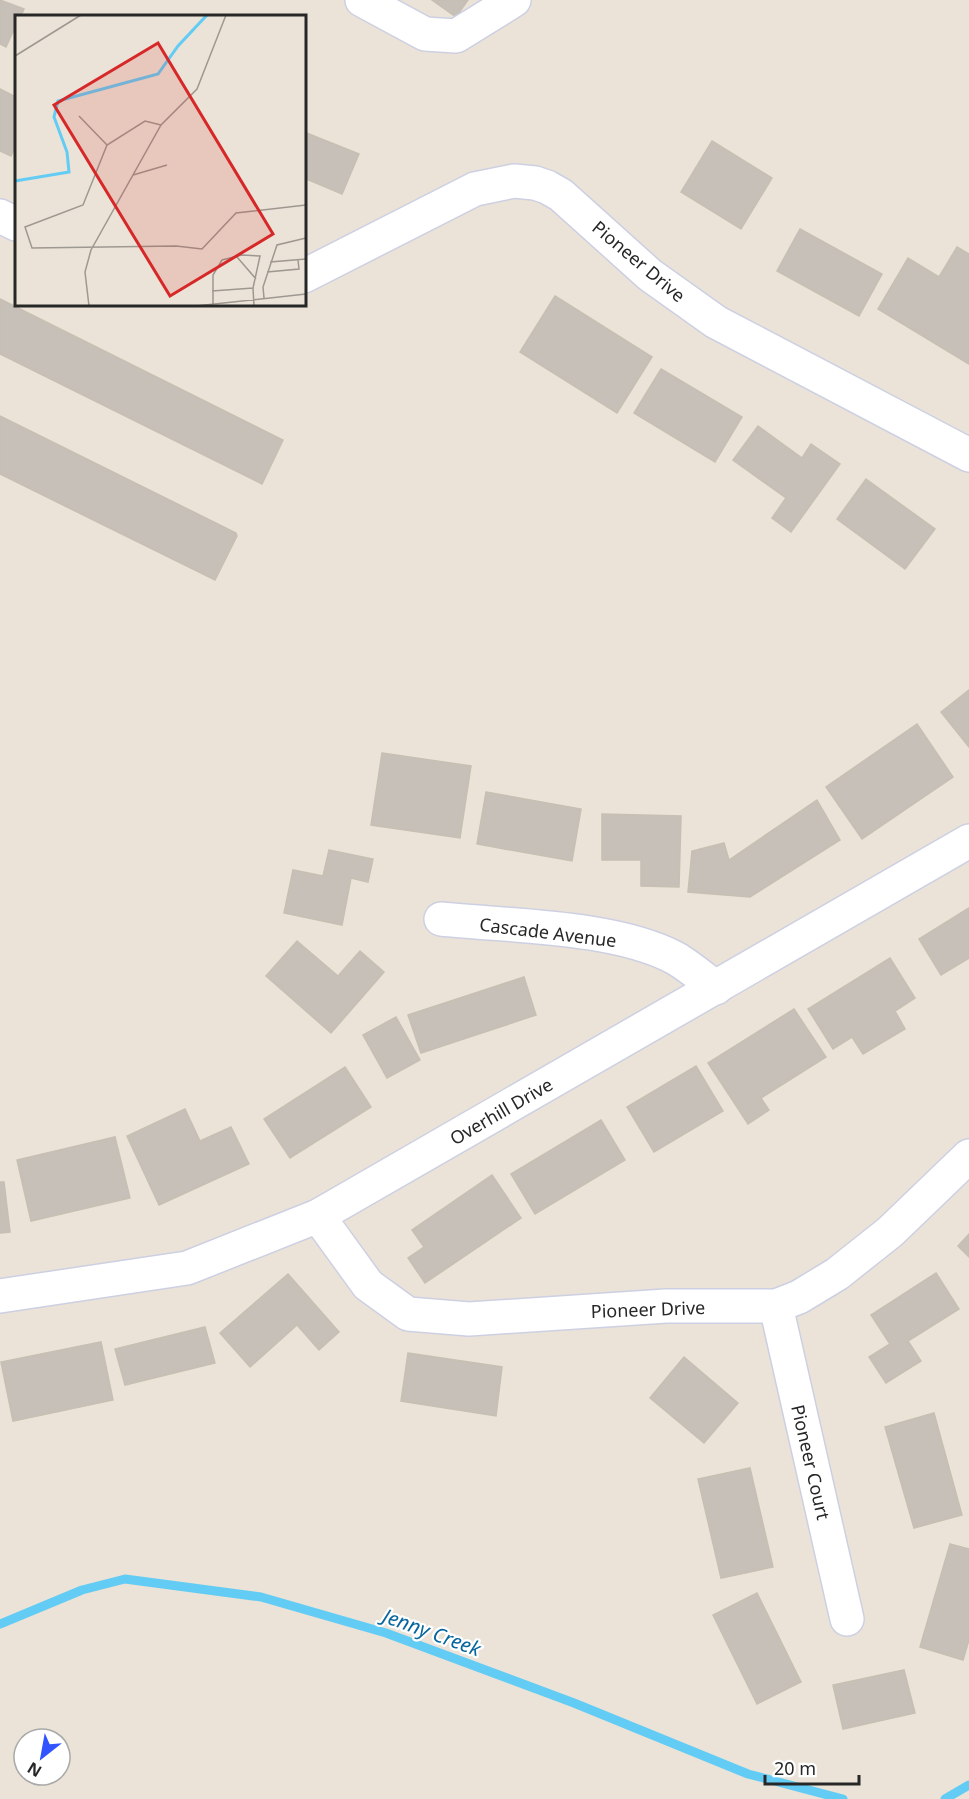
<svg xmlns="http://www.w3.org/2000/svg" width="969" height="1799" viewBox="0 0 969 1799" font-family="'Noto Sans',sans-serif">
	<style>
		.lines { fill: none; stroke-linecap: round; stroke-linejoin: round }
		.stream { stroke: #63ccf5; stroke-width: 9 }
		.building { fill: #c6c0b8; stroke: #c6bfb2; stroke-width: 1.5 }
		.minor-casing { stroke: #cdd0e2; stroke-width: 36 }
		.minor { stroke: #fff; stroke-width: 33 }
		.labels { text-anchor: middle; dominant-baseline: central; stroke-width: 4.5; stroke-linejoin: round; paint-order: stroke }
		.street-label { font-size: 18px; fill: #272727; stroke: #fff }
		.water-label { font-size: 20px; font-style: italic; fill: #06669d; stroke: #fff }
		.inset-river { fill: none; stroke: #63ccf5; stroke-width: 3 }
		.inset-road { fill: none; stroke: #9d9891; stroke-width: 1.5 }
		.view { fill: #d62828; fill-opacity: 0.15; stroke: #d62828; stroke-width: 3 }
		.inset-edge { fill: none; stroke: #272727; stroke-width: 3 }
	</style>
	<rect width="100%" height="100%" fill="#ebe3d7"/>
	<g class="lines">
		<g class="stream">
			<polyline points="0,1624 82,1590 125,1579 261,1597 386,1633 574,1703 748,1774 843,1799"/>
			<polyline points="945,1799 969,1785"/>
		</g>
	</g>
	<g class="building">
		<polygon points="0,0 24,9 21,16 16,16 16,25 6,47 0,44"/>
		<polygon points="432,0 468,0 456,17"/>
		<polygon points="0,89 16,97 16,145 11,156 0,151"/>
		<polygon points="304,132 359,154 342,194 304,178"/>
		<polygon points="712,141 772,178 741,229 681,192"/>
		<polygon points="800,229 882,274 859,316 777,271"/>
		<polygon points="957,247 969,254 969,364 878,309 908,258 939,277"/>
		<polygon points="555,296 652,357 617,413 520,352"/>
		<polygon points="0,299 283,440 262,484 0,354"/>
		<polygon points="661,369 742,417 715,462 634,413"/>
		<polygon points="0,416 236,533 237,536 215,580 0,474"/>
		<polygon points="758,426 802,458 811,444 840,464 791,532 772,518 786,498 733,460"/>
		<polygon points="866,479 935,529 905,569 837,519"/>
		<polygon points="969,690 969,747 941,712"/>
		<polygon points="917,724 953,777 862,839 826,787"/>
		<polygon points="382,753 471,766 460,838 371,825"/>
		<polygon points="486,792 581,809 572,861 477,844"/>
		<polygon points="817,800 840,840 750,897 688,892 692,851 724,843 729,860"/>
		<polygon points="602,814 681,816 679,887 641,886 641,860 602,860"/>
		<polygon points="329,850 373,859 368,882 351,878 342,925 284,913 293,870 323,876"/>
		<polygon points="969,908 969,958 941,975 919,939"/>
		<polygon points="297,941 338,976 360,951 384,972 331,1033 266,976"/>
		<polygon points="890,958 915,998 895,1011 905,1029 863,1054 852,1037 833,1049 808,1009"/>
		<polygon points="524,977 536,1015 421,1053 408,1015"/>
		<polygon points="794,1009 826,1057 761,1098 769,1110 748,1124 708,1063"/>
		<polygon points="396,1017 420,1060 387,1078 363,1035"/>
		<polygon points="696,1066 723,1111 654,1152 627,1107"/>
		<polygon points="345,1067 371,1107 290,1158 264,1119"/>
		<polygon points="185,1109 200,1141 231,1127 249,1164 159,1205 127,1136"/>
		<polygon points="601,1120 625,1160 535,1214 511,1174"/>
		<polygon points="115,1137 130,1198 31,1221 17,1160"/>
		<polygon points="492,1175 521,1218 425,1283 408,1258 424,1247 412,1230"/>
		<polygon points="0,1182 4,1182 10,1232 0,1233"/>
		<polygon points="969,1234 969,1257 958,1246"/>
		<polygon points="936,1273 959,1309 908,1341 921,1361 886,1383 869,1357 890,1344 871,1315"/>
		<polygon points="288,1274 339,1332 319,1350 297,1325 250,1367 220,1333"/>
		<polygon points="205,1327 215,1363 125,1385 115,1349"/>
		<polygon points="101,1342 113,1400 13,1421 1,1362"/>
		<polygon points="408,1353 502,1367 496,1416 401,1401"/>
		<polygon points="684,1357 738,1403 704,1443 650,1398"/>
		<polygon points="934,1413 962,1515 914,1528 885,1427"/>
		<polygon points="750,1468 773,1567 721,1578 698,1479"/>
		<polygon points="950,1544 969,1549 969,1640 963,1660 920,1647"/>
		<polygon points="757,1593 801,1682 757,1704 713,1615"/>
		<polygon points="904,1670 915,1713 843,1729 833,1685"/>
	</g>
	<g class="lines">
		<g class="minor-casing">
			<g id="minor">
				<polyline points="362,0 425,34 456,36 514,0"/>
				<polyline points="0,216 16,224"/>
				<polyline points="304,276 475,189 514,181 535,183 547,187 561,195 650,275 716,322 969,455"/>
				<path d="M441,919C509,926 615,926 675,958C689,966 703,978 716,988"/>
				<polyline points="318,1216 368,1285 408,1314 469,1319 666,1306 776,1306 799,1297 837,1274 890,1232 969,1156"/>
				<polyline points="0,1296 187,1268 318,1216 969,841"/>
				<polyline points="776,1306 847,1619"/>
			</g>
		</g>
		<use href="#minor" class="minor"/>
	</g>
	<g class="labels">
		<g class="street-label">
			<text transform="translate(639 261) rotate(40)">Pioneer Drive</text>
			<text transform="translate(548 932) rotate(7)">Cascade Avenue</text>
			<text transform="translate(501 1111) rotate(-30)">Overhill Drive</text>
			<text transform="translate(648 1309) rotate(-2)">Pioneer Drive</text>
			<text transform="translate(811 1462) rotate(77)">Pioneer Court</text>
		</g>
		<g class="water-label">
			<text transform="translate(432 1632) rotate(20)">Jenny Creek</text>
		</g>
	</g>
	<g transform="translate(15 15)">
		<rect width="291" height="291" fill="#ebe3d7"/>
		<path class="inset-river" d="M0,166L54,157L52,137L39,102L43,86L143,59L163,31L192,0"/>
		<path class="inset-road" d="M0,41L66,0M64,101L92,130M146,110L130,106L92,130L68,190L10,212L17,233L161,231L187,234L221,198L291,190M118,160L152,150M222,242L241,264M255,247L291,244M252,257L284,254L283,245M197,276L238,273M249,283L248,272L262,230L291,223M198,289V260L207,245L227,240L245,241L238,273L239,291M74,291L70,257L76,235L146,110L182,74L211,0M181,291L291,279"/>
		<path class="view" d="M143,28L258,219L155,281L39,90Z"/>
		<rect width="291" height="291" class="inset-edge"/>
	</g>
	<g transform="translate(42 1757) rotate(211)"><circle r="28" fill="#ffffff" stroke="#a9a9a9" stroke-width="1.5"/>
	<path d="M0-4.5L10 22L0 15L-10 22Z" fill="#3154ff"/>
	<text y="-9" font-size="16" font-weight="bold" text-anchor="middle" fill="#272727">N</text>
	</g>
	<path d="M765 1775v9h94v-9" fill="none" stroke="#272727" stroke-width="3"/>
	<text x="774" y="1775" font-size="18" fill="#272727" stroke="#ffffff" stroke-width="4.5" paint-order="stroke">20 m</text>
</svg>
